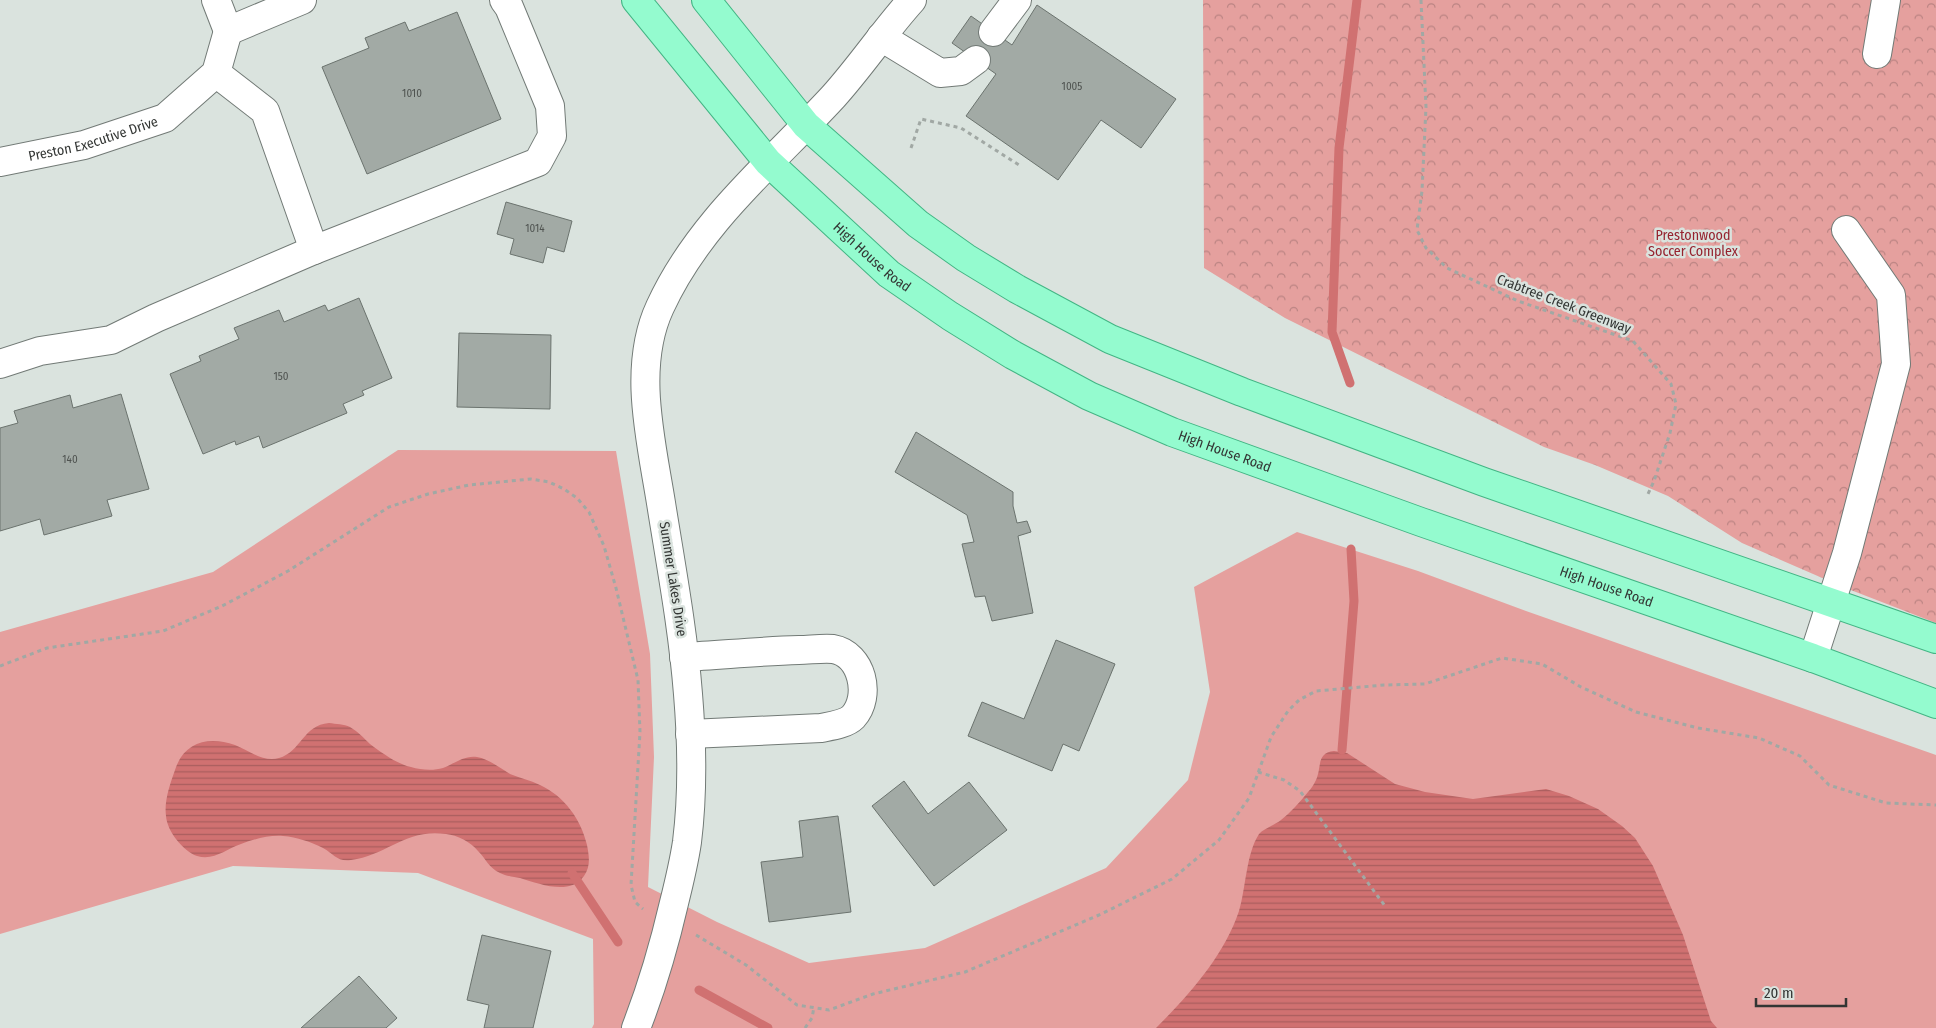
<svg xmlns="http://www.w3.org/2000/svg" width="1936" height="1028" viewBox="0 0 1936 1028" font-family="'Fira Sans Condensed',sans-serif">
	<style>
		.green { fill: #e5a09e }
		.forest { fill: url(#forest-crowns) }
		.water { fill: url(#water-rules) }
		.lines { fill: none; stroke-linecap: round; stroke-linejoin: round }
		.stream { stroke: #d07171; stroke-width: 9 }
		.building { fill: #a2aaa5; stroke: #6b736e }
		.minor-casing { stroke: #727a76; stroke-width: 30 }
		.major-casing { stroke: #43b584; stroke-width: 30 }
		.path { stroke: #a1a8a4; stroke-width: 3; stroke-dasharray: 4 4; stroke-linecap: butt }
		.minor { stroke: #fff; stroke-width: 28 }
		.major { stroke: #94fbcf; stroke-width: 28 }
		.labels { text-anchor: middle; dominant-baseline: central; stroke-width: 5; stroke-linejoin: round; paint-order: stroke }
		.number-label { font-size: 11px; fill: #4f5350 }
		.street-label { font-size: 14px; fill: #333634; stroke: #dae3de }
		.park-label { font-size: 14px; fill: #96232f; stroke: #dae3de }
	</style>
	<defs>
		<pattern id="forest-crowns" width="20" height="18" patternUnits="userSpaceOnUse" patternTransform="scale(1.25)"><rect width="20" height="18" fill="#e5a09e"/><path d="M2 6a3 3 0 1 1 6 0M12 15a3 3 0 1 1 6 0" fill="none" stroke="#ba8382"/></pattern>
		<pattern id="water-rules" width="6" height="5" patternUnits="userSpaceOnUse" patternTransform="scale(1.25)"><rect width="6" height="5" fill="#d07171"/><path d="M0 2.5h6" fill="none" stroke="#a95e5e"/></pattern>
	</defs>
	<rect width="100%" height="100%" fill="#dae3de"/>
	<polygon class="green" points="398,450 616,451 650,654 654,757 648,887 717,922 809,963 925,948 1106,868 1188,780 1210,692 1194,587 1297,532 1418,571 1526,611 1936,755 1936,1028 592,1028 594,1024 593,939 418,873 233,866 0,934 0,632 213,572"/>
	<polygon class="forest" points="1203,0 1936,0 1936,623 1843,587 1742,543 1668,496 1595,465 1544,447 1285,318 1204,268"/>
	<g class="water">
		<path d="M329,723C336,724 344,724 350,727C357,731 364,738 370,744C382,753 397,764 411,767C421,770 433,771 443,768C454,764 464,755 477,757C489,759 500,768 510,774C520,778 530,780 540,785C564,796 581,819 587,845C589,856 591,866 584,876C570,896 540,884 520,878C514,877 506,876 500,873C489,868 486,859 478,851C471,842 457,835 446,834C407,828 387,855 351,860C337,862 334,854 323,848C311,842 297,837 283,836C269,835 254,839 241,844C226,849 214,861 197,856C183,851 167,831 166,816C164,801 170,784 175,770C184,742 208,736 235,745C248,750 264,763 279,758C301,752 303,725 329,723Z"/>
		<path d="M1334,751L1347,753L1395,784L1425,792L1473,799L1546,789L1569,796L1598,809L1622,826L1635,838L1653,866L1683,935L1711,1021L1717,1028H1156C1189,995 1224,956 1239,911C1246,888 1246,854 1259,834C1264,828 1275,825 1281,820C1291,812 1300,802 1308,792C1311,789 1314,784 1316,780C1322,767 1316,753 1334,751Z"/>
	</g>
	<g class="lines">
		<g class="stream">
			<polyline points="1350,383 1332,332 1339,148 1357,0"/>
			<polyline points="1342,750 1354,601 1351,549"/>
			<polyline points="572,873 618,942"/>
			<polyline points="699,990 768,1028"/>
		</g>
	</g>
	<g class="building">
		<polygon points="1037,5 1176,99 1141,148 1101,120 1058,180 966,116 996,74 952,43 971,16 1012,45"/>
		<polygon points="457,12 501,119 367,174 322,67 369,48 365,38 405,22 409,31"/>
		<polygon points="506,202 572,221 564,252 547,247 543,263 510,254 514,239 497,234"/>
		<polygon points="359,298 392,378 362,391 364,395 343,404 347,413 263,448 259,436 236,445 235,441 203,454 170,374 201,361 199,356 239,339 234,328 279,310 284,322 325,305 328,311"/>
		<polygon points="459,333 551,335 550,409 457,407"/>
		<polygon points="121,394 149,489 107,500 112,516 44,535 40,519 0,531 0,428 18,423 14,411 70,395 73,408"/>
		<polygon points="916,432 1013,492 1013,506 1017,523 1027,521 1031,532 1018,536 1033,613 992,621 985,596 975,597 962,544 974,542 967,515 895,472"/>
		<polygon points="1056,640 1115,664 1079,751 1063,744 1052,771 968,736 982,702 1024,719"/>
		<polygon points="904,781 928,814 969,782 1007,830 934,886 872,806"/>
		<polygon points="838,816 851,912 769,922 761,862 803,857 799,821"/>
		<polygon points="482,935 551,951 533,1028 484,1028 489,1005 467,1000"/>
		<polygon points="359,976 397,1018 386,1028 301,1028"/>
	</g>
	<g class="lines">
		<g class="minor-casing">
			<g id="minor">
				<polyline points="216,0 228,31"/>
				<polyline points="228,31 302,0"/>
				<polyline points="993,32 1017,0"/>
				<polyline points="881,37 940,73 961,71 976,60"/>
				<polyline points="1877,54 1886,0"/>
				<polyline points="216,73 265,111 314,250"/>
				<path id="s1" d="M0,162L84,145L165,118L216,73L228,31"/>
				<polyline points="0,364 40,351 111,340 156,318 314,250 538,162 552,136 550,106 509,7 504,0"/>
				<path d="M684,657C722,655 761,651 799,650C809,650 822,648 833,649C862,654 872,696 853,717C846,724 831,726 821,728L690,734"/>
				<polyline points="1813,658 1847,553 1896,364 1891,295 1846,230"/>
				<path d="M636,1028C652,987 664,946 674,903C679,883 684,862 687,842C693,794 692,742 688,694C683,630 671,566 661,503C651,440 632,367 660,307C699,222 771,164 833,97C861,66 884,31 912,0"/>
			</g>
		</g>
		<g class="major-casing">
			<g id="major">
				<path id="s2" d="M636,0L768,162L889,274L950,316L1013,355L1089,396L1172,432L1421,522L1813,658L1936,704"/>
				<polyline points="706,0 806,125 918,224 966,258 1017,289 1110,339 1242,392 1484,482 1936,639"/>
			</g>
		</g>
		<g class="path">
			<polyline points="1421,0 1426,107 1422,191 1417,230 1426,248 1447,268 1518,301 1633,341 1671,384 1676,404 1670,433 1654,481 1647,496"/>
			<polyline points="911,148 921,119 961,128 1019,165"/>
			<polyline points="0,666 47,648 163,631 222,606 288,571 389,507 428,494 469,485 531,479 549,482 564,489 577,498 589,512 604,546 616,588 638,680 640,732 631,885 635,902 643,909"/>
			<polyline points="1258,772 1284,780 1300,791 1385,906"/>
			<polyline points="696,935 746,965 797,1005 829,1010 873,994 965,972 1099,915 1172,879 1219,840 1249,798 1271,737 1288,711 1299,700 1316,691 1384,685 1425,684 1502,658 1542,664 1581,687 1636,712 1698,728 1759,738 1800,756 1829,785 1886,803 1936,805"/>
			<polyline points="805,1028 812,1018 814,1007"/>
		</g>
		<use href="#minor" class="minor"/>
		<use href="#major" class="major"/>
	</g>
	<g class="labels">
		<g class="number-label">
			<text x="1072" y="86">1005</text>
			<text x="412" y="93">1010</text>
			<text x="535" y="228">1014</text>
			<text x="281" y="376">150</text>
			<text x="70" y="459">140</text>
		</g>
		<g class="street-label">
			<text stroke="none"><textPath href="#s1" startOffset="96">Preston Executive Drive</textPath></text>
			<text stroke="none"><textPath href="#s2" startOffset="350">High House Road</textPath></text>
			<text transform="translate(1564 304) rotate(21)">Crabtree Creek Greenway</text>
			<text stroke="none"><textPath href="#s2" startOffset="755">High House Road</textPath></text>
			<text transform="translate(673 579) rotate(81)">Summer Lakes Drive</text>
			<text stroke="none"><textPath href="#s2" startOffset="1160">High House Road</textPath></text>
		</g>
		<g class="park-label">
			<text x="1693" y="235">Prestonwood<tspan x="1693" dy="16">Soccer Complex</tspan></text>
		</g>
	</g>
	<path d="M1756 998v8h90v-8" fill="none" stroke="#333634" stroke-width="2.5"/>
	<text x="1764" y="998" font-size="15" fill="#333634" stroke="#dae3de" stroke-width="4" paint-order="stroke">20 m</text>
</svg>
